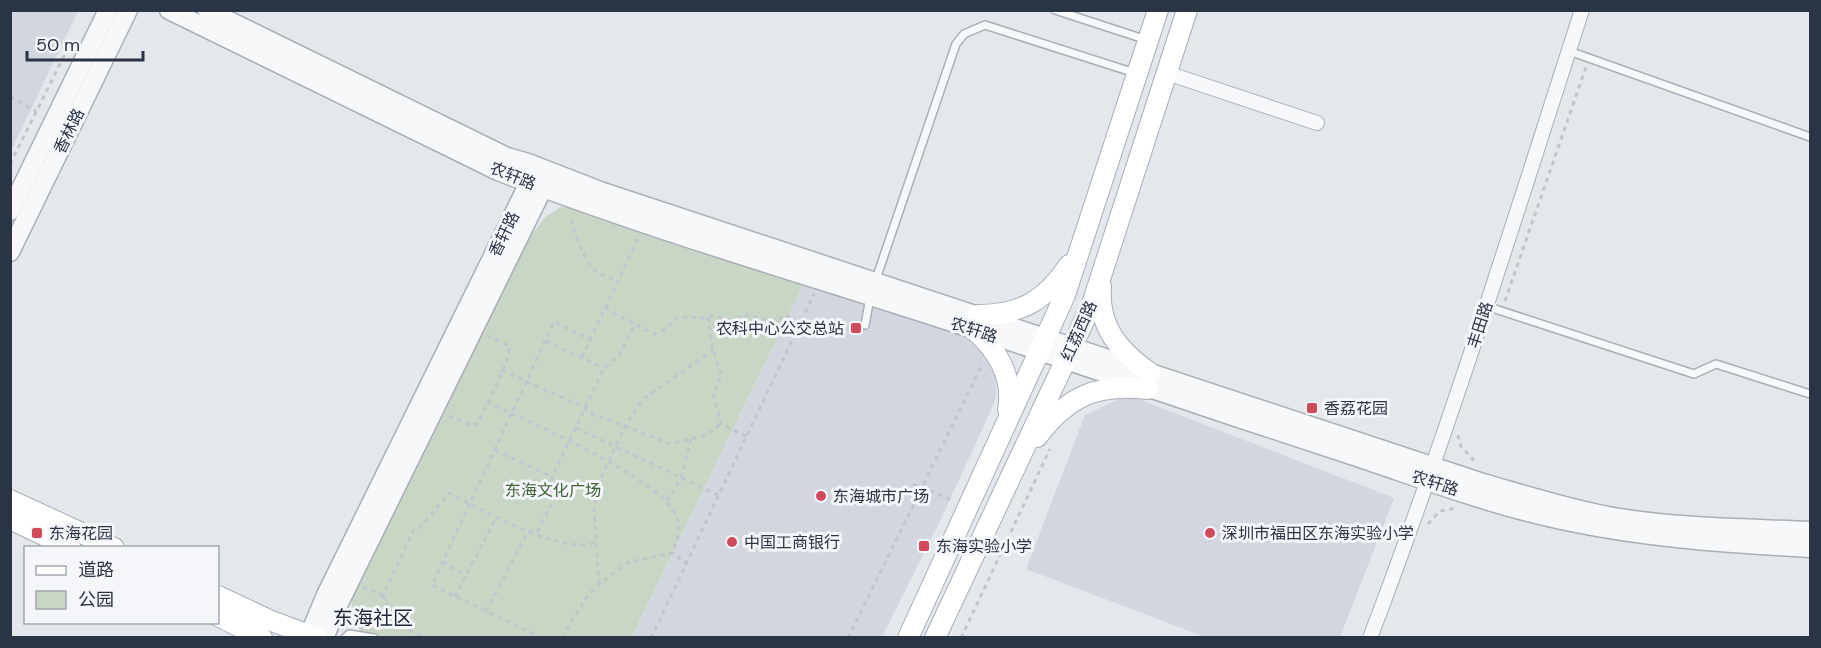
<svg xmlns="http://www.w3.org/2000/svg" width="1821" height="648" viewBox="0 0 1821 648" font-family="'DM Sans','Noto Sans SC',sans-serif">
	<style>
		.built { fill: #d2d6de }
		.green { fill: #c9d6c5 }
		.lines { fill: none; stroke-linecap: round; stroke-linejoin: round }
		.service-casing { stroke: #a9aeb7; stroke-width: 10 }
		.minor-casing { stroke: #a9aeb7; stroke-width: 16 }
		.tertiary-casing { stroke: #a9aeb7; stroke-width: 21 }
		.secondary-casing { stroke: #a9aeb7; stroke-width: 22 }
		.path { stroke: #c2c5cb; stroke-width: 3; stroke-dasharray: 4.5 4.5; stroke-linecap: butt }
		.service { stroke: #f7f8fa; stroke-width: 7 }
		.minor { stroke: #f7f8fa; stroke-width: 14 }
		.tertiary { stroke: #f7f8fa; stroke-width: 18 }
		.secondary { stroke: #fff; stroke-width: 20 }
		.poi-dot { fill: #d1495b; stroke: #f4f6f9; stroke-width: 2 }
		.labels { text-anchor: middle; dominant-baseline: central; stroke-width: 6; stroke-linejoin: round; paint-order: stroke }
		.street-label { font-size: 16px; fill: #2b3445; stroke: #f4f6f9 }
		.poi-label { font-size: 16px; fill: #2b3445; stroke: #f4f6f9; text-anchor: start }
		.park-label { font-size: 16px; fill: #3f6138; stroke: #f4f6f9 }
		.quarter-label { font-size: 20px; fill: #1d2536; stroke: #f4f6f9 }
	</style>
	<rect width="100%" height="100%" fill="#e4e7ec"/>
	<g class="built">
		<polygon points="11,10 78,11 11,151 10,11"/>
		<polygon points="805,281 959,332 985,351 991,362 996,379 996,396 991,410 941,519 882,637 632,638"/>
		<polygon points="1128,395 1394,498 1340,637 1205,637 1026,569 1085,415"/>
	</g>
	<polygon class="green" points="561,207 585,210 805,281 632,637 363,637 353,617 351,591 522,248 544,218"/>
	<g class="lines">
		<g class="service-casing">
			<g id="service">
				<polyline points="1055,10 1147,40"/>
				<polyline points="1569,51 1810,137"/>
				<polyline points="875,282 956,44 964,34 985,25 1135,73"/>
				<polyline points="1486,306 1694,374 1716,364 1810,394"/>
				<polyline points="865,325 870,298"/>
				<polyline points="345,638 349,634 374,638"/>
			</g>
		</g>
		<g class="minor-casing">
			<g id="minor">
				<polyline points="1167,73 1317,123"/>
				<path d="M1370,638C1449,431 1514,220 1582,10"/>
			</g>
		</g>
		<g class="tertiary-casing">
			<g id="tertiary">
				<path d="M169,10L498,171C661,234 829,281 995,336C1114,376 1234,417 1354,456C1417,477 1480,501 1544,516C1632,537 1721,543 1810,548"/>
				<path d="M207,10L507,157L528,163L600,191L1483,483C1525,495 1566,508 1608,516C1674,528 1744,528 1810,531"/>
				<polyline points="10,211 108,10"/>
				<polyline points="10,252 128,10"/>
				<polyline points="308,638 326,595 529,183 537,176"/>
				<polyline points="324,638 340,601 543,188 543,178"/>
			</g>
		</g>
		<g class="secondary-casing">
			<g id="secondary">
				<path d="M1101,287C1098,327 1119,351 1150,373"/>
				<path d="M978,315C1021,315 1046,300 1069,265"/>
				<path d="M973,329C997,349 1014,377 1008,410"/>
				<path d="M1037,437C1068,396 1097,383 1148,389"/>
				<polyline points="10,500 114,548"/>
				<polyline points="10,519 71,548"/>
				<polyline points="218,596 269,620 317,638"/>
				<polyline points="218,616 262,638"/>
				<polyline points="908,638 1065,295 1158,10"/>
				<polyline points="935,638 1092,304 1187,10"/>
			</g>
		</g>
		<g class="path">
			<polyline points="10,97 36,111"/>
			<polyline points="10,164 65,54 70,51"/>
			<path d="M571,220C576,234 584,263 596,271C602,276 611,278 618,281"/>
			<polyline points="1505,301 1586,67"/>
			<polyline points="605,308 653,334 666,329 676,318 687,317 703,318 712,316 728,320 748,315 775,322 785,315 792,318 798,325"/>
			<polyline points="708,317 713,350 721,373 718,385 713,393 721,424 746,436"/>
			<polyline points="546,341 604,368"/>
			<polyline points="582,357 639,237"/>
			<polyline points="502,370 585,408 590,413 671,444 706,435 721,424"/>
			<path d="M487,402C529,422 661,478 677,517C682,528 676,543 673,553"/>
			<path d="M449,416L472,426L478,423C485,407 511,360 509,346L486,335"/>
			<polyline points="576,428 718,495"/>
			<polyline points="1458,435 1461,447 1473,459 1472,462"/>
			<polyline points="495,450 552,477"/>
			<polyline points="913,484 952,500"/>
			<polyline points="667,501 681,478 691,439"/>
			<polyline points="1428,524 1440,511 1457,508"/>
			<polyline points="443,562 466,576"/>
			<polyline points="599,584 594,509 597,486 625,426 642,400 713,350"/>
			<path d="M363,587L383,595L413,531L419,529L449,493C481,509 563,557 596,542"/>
			<polyline points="383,595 393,618 406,628 425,638"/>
			<polyline points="455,597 497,516"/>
			<polyline points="486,611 528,532 537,532 551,505 552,477 604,368 619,356 635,323"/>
			<polyline points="542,638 432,585 554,322 590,339"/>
			<polyline points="562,638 586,598 599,584 629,562 673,553 686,563"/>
			<polyline points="651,638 814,294"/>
			<polyline points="848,638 982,365"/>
			<polyline points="961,638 1050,449"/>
		</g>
		<use href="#service" class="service"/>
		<use href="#minor" class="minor"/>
		<use href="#tertiary" class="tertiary"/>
		<use href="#secondary" class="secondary"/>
	</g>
	<g class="poi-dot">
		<rect x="850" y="322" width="12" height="12" rx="3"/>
		<rect x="1306" y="402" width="12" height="12" rx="3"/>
		<circle cx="821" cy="496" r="6"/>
		<rect x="31" y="527" width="12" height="12" rx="3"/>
		<circle cx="1210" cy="533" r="6"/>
		<circle cx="732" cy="542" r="6"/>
		<rect x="918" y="540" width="12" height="12" rx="3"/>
	</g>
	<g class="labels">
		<g class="street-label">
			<text transform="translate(69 131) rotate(-64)">香林路</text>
			<text transform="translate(513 176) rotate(22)">农轩路</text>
			<text transform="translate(504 234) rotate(-64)">香轩路</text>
			<text transform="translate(1480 325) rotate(-72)">丰田路</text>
			<text transform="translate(974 330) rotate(18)">农轩路</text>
			<text transform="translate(1079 331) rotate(-66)">红荔西路</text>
			<text transform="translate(1435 483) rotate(18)">农轩路</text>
		</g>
		<g class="poi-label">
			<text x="844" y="328" text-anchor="end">农科中心公交总站</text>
			<text x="1324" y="408">香荔花园</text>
			<text x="833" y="496">东海城市广场</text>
			<text x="49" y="533">东海花园</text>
			<text x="1222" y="533">深圳市福田区东海实验小学</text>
			<text x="744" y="542">中国工商银行</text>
			<text x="936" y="546">东海实验小学</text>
		</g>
		<g class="park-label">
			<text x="553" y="490">东海文化广场</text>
		</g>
		<g class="quarter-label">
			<text x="373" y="618">东海社区</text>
		</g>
	</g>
	<rect width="1821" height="648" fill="none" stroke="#2b3445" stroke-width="24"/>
	<rect x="24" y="546" width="195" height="78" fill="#f4f6f9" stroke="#a4a8b1" stroke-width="1.5"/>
	<rect x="36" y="566" width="30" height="9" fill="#ffffff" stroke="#a4a8b1" stroke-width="1.5"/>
	<text x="78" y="576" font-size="18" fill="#2b3445">道路</text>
	<rect x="36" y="591" width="30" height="18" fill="#c9d6c5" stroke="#a4a8b1" stroke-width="1.5"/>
	<text x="78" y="606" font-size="18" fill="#2b3445">公园</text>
	<path d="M27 51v9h116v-9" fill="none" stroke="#2b3445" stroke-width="3"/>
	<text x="36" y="51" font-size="18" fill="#2b3445" stroke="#f4f6f9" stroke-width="4.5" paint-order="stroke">50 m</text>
</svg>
